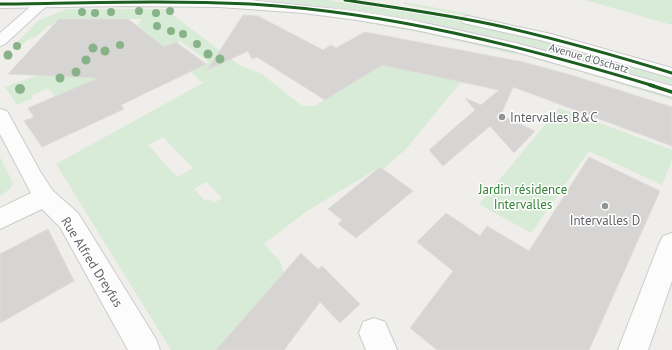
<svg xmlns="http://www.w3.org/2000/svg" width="672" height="350" viewBox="0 0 672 350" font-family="'PT Sans',sans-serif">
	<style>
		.green { fill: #d8ebd6; fill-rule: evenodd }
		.building { fill: #d6d5d3; stroke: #deddd9 }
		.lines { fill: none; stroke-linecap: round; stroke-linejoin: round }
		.street-casing { stroke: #cbcccc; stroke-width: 2 }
		.secondary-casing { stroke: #cacacb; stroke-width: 2 }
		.street { fill: #fdfcfc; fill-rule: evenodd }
		.secondary { fill: #fdfcfc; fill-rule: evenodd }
		.tram { stroke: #e4e4e4; stroke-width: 1 }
		.cycleway-far1-casing { stroke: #fff; stroke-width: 4.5 }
		.cycleway-casing { stroke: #fff; stroke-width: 6 }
		.cycleway-far1 { stroke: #1b5e20; stroke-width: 3 }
		.cycleway { stroke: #1b5e20; stroke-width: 3.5 }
		.tree { fill: #88b388 }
		.poi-dot { fill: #919496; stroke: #fff; stroke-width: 1.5 }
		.labels { text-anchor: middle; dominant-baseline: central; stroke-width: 3; stroke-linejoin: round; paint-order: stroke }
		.far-street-label { font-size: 11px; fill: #5f6368; stroke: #fff }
		.poi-label { font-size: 13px; fill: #5f6368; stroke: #fff; text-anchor: start }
		.park-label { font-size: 13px; fill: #348238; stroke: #fff }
		.street-label { font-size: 13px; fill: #5f6368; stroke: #fff }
	</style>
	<rect width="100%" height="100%" fill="#efeeea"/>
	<g class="green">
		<polygon points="230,0 327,0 440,17 527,36 672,76 672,88 566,56 438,26"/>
		<polygon points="585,0 672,0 672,25 592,2"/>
		<polygon points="404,2 470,14 469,16 403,4"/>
		<path d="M67,9H165L239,65L262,74L302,106H315L382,65L461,82L406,149L383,169L380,167L307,211L264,244L280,261L284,272L216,350H171L56,164L203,83L190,71L209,62L180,41L114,67L117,71L55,96L48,88L31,96L33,98L17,105L5,87L72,63L113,42L143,31L137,26L142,19H60L52,25L47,26L36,37L30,38L20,47L11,48L39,20ZM163,137L193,168L177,177L148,145ZM206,182L222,198L214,203L209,199L205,201L194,189Z"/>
		<polygon points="367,21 414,29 519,52 517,55 428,34 366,23"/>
		<polygon points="535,56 672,97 672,100 578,71 535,59"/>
		<polygon points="559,108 672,150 672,160 662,185 589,151 531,233 479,204"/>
		<polygon points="0,157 13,183 11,188 0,196"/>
	</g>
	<g class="building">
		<polygon points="243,15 258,16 323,50 331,45 336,48 365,32 523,62 571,75 672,107 672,146 513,87 501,115 535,131 514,153 490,126 443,166 429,150 475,110 465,98 481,105 499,90 382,65 325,100 257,57 252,59 248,51 207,70"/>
		<polygon points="59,19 128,19 164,47 176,42 206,64 121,105 124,109 42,147 24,121 34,117 28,108 98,78 8,74"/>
		<polygon points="589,157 660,191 589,350 437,350 410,328 453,271 417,242 446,213 480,236 487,226 529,251"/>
		<polygon points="380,167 413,191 356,238 338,224 342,220 328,209"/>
		<polygon points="48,229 74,281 0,323 0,254"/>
		<polygon points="301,253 318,269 322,266 360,304 340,323 320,302 284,350 216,350"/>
	</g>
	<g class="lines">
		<g class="street-casing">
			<g id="street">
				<polygon points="38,0 53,0 5,44 0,46 0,33"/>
				<polygon points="0,109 7,111 41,173 53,191 78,213 156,339 160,350 128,350 60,227 42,209 0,229 0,208 31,193 0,134"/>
				<polygon points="672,233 672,281 648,350 618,350 659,244 663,236"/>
				<polygon points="374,318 385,322 397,350 366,350 359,333 363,322"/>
			</g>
		</g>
		<g class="secondary-casing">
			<g id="secondary">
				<polygon points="0,0 250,0 357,11 411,20 516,43 672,86 672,97 513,51 411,29 357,20 304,13 219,7 125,6 0,8"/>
				<polygon points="468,16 551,34 672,68 672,78 540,40 463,23 461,20 463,17"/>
			</g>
		</g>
		<use href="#street" class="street"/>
		<use href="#secondary" class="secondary"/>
		<path class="tram" d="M259,0C323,5 386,14 449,26C524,41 598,63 672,84"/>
		<g class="cycleway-far1-casing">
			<g id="cycleway-far1">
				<path d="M345,0C398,8 452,15 504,27C561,40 617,56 672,73"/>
				<path d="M0,4C83,3 167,0 250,4C387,12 522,46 654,86"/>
			</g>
		</g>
		<g class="cycleway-casing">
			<polyline id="cycleway" points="650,85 672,92"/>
		</g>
		<use href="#cycleway-far1" class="cycleway-far1"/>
		<use href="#cycleway" class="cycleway"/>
	</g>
	<g class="tree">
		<circle cx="139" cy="11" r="4"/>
		<circle cx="170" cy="11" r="4"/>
		<circle cx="82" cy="12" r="4"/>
		<circle cx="111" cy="12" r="4"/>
		<circle cx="95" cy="13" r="4"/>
		<circle cx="156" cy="13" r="4"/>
		<circle cx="157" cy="26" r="4"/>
		<circle cx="171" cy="31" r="4"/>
		<circle cx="183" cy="34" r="4"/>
		<circle cx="197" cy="44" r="4"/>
		<circle cx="120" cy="45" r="4"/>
		<circle cx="17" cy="46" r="4"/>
		<circle cx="93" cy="48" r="4.5"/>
		<circle cx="105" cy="51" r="4.5"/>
		<circle cx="208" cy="54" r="4.5"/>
		<circle cx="8" cy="55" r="4.5"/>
		<circle cx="220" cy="59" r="4.5"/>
		<circle cx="86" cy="60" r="4.5"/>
		<circle cx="76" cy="72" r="4.5"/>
		<circle cx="60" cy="78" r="4.5"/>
		<circle cx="20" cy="89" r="5"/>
	</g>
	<g class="poi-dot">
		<circle cx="502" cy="117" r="4"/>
		<circle cx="605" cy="206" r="4"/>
	</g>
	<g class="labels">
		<g class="far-street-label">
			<text transform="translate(589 58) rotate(16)">Avenue d'Oschatz</text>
		</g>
		<g class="poi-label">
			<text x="510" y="117">Intervalles B&amp;C</text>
			<text x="605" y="220" text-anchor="middle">Intervalles D</text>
		</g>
		<g class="park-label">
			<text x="523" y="189">Jardin résidence<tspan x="523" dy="15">Intervalles</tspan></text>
		</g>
		<g class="street-label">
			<text transform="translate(92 262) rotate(58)">Rue Alfred Dreyfus</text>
		</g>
	</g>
</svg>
